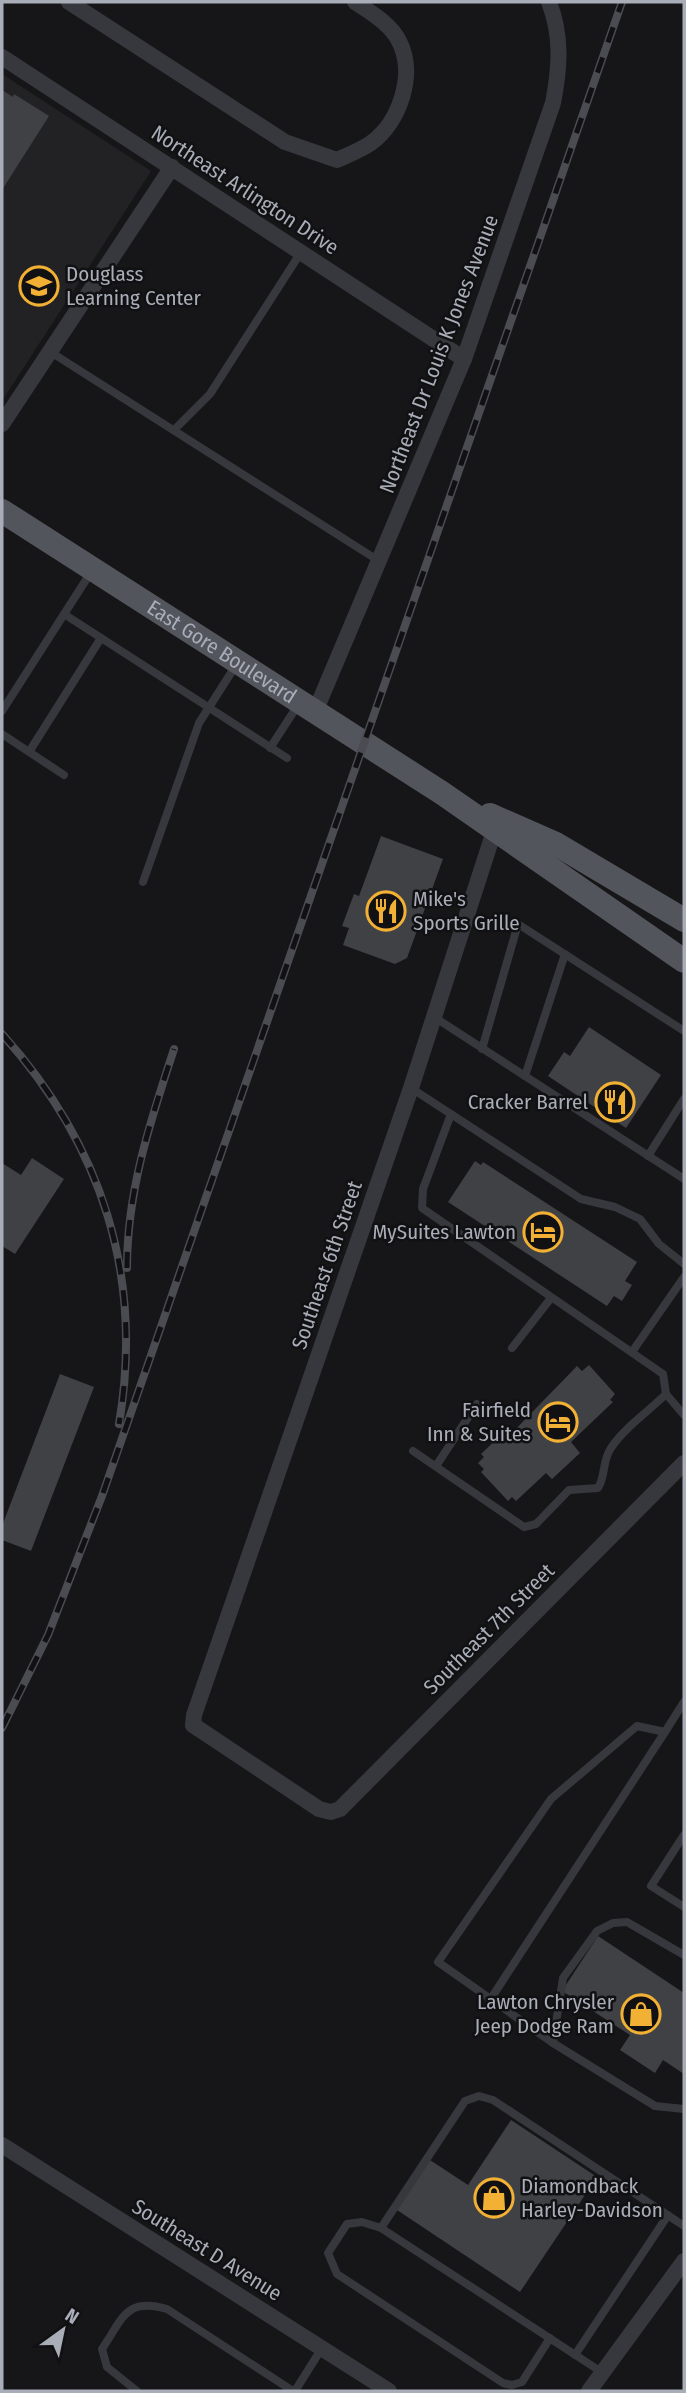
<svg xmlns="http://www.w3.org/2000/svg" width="686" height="2393" viewBox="0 0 686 2393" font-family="'Fira Sans Condensed',sans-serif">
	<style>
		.built { fill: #222225 }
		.building { fill: #404145 }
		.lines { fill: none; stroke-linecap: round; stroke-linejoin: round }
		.service { stroke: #37383d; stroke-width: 8 }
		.minor { stroke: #37383d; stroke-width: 16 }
		.primary { stroke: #53555c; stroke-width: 24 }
		.rail-casing { stroke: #4a4c52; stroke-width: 8 }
		.rail { stroke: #111113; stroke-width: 5; stroke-dasharray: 16; stroke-linecap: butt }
		.labels { text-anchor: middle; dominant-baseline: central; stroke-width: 5; stroke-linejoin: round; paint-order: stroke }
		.street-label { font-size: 21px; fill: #a8adb8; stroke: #111113 }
		.poi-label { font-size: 21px; fill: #a8adb8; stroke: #111113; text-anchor: end }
	</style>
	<rect width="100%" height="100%" fill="#161618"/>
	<polygon class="built" points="2,74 151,171 2,401"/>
	<g class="building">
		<polygon points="2,90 13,97 14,94 49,116 2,190"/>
		<polygon points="381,836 443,859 407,958 395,964 343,945 349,928 342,926 354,894 359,896"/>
		<polygon points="589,1027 661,1075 626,1128 548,1076 564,1052 570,1056"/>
		<polygon points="32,1158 64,1179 15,1254 2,1246 2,1163 21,1175"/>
		<polygon points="475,1161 481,1165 483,1162 637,1262 625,1281 632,1285 622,1301 614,1296 607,1306 448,1202"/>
		<polygon points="589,1365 615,1394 610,1400 613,1402 571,1442 580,1453 552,1479 546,1473 516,1501 512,1497 508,1501 481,1472 484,1469 478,1463 484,1457 481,1454 502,1434 506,1439 577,1366 582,1371"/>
		<polygon points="60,1374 94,1387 31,1551 2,1540 2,1526"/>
		<polygon points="598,1936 684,1993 684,2074 663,2060 655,2073 620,2050 630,2035 562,1991"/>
		<polygon points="511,2120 597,2177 520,2292 397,2210 430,2160 468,2185"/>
	</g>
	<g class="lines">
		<g class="service">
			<polyline points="49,351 379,561"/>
			<polyline points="175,429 210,394 301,252"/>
			<polyline points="64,614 287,758"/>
			<polyline points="2,711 91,572"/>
			<polyline points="2,734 64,775"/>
			<polyline points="270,748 298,705"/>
			<polyline points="29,752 101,638"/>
			<polyline points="143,882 199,723 236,665"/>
			<polyline points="434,1017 684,1179"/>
			<polyline points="482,1049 518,924 684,1031"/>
			<polyline points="525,1076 565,954"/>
			<polyline points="411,1088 581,1199 615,1207 640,1219 659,1244 684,1264"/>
			<polyline points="451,1114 423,1189 422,1208 663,1374 666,1394 684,1415"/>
			<polyline points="648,1156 684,1099"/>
			<polyline points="512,1348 551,1298"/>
			<polyline points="632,1352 684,1277"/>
			<path d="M413,1451L524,1527L536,1524L569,1490L598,1488C606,1475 602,1461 611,1448C624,1428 649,1411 666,1394"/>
			<polyline points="436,1466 477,1404"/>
			<polyline points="684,1835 651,1886 684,1907"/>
			<polyline points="684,1955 627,1922 613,1923 597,1931 563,1978 553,2043 655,2106 684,2109"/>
			<polyline points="490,2000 665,1732"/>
			<polyline points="553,2043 438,1962 551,1799 637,1726 665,1732 684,1702"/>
			<polyline points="381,2228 603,2373"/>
			<polyline points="550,2338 522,2382 512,2385 503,2383 337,2274 328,2253 347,2224 362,2222 381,2228 465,2101 479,2096 493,2100 684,2226"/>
			<polyline points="575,2355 668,2215"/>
			<path d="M137,2391L107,2367L102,2349C123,2318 126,2297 167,2309L293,2391"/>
			<polyline points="295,2391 322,2348"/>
		</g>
		<g class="minor">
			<path d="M69,2L285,142L337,160C348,155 361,150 371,143C400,122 416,74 399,41C391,24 370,12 355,2"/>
			<polyline points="2,57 464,359"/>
			<polyline points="2,424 172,167"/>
			<path d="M315,712L464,359L553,103C560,67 562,36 549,2"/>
			<polyline points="497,822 411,1088 194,1715 193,1725 319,1809 331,1812 340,1809 684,1463"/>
			<polyline points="2,2145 389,2391"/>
			<polyline points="589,2391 684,2261"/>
		</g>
		<g class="primary">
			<path id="s1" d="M2,511L442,793L684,961"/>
			<polyline points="490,815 556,844 684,920"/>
		</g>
		<g class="rail-casing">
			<g id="rail">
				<path d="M2,1034C102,1145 144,1276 119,1424"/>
				<path d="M127,1268C127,1191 150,1122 174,1049"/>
				<polyline points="2,1728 48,1635 102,1496 622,2"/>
			</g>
		</g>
		<use href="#rail" class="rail"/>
	</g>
	<defs>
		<g id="school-ring" transform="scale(2.0125)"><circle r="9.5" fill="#111113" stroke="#f2b134" stroke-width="1.5"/><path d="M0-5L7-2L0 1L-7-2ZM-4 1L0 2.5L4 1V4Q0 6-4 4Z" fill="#f2b134"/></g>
		<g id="restaurant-ring" transform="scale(2.0125)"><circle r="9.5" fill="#111113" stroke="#f2b134" stroke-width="1.5"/><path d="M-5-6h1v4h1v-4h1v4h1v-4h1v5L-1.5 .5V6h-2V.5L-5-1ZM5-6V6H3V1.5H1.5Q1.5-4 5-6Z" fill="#f2b134"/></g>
		<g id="hotel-ring" transform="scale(2.0125)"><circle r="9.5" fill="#111113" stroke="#f2b134" stroke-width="1.5"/><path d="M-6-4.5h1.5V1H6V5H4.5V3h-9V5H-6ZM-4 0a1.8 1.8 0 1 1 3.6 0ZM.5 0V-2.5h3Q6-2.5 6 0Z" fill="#f2b134"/></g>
		<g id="shop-ring" transform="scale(2.0125)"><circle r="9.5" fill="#111113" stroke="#f2b134" stroke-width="1.5"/><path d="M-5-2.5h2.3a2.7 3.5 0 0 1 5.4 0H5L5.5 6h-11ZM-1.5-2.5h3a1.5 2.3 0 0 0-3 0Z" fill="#f2b134"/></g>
	</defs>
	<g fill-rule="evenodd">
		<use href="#school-ring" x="39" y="286"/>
		<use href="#restaurant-ring" x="386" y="911"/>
		<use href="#restaurant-ring" x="615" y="1102"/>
		<use href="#hotel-ring" x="543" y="1232"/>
		<use href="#hotel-ring" x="558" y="1422"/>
		<use href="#shop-ring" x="641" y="2014"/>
		<use href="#shop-ring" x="494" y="2198"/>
	</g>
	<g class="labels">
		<g class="street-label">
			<text transform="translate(245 190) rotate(33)">Northeast Arlington Drive</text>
			<text transform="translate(439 354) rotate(-69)">Northeast Dr Louis K Jones Avenue</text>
			<text stroke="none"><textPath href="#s1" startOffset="261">East Gore Boulevard</textPath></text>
			<text transform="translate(327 1265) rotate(-71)">Southeast 6th Street</text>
			<text transform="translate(489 1629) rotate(-45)">Southeast 7th Street</text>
			<text transform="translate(207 2250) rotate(32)">Southeast D Avenue</text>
		</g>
		<g class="poi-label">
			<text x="66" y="274" text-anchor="start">Douglass<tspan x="66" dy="24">Learning Center</tspan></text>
			<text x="413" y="899" text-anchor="start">Mike's<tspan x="413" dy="24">Sports Grille</tspan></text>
			<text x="588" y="1102">Cracker Barrel</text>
			<text x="516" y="1232">MySuites Lawton</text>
			<text x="531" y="1410">Fairfield<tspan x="531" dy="24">Inn &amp; Suites</tspan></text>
			<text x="614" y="2002">Lawton Chrysler<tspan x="614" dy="24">Jeep Dodge Ram</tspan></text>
			<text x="521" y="2186" text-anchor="start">Diamondback<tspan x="521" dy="24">Harley-Davidson</tspan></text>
		</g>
	</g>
	<rect width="686" height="2393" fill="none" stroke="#a8adb8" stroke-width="7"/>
	<g transform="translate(63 2330) rotate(33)" stroke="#111113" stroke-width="5" paint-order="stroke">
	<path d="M0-5L12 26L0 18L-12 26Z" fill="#a8adb8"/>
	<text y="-10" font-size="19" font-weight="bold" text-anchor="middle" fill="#a8adb8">N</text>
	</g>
</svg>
